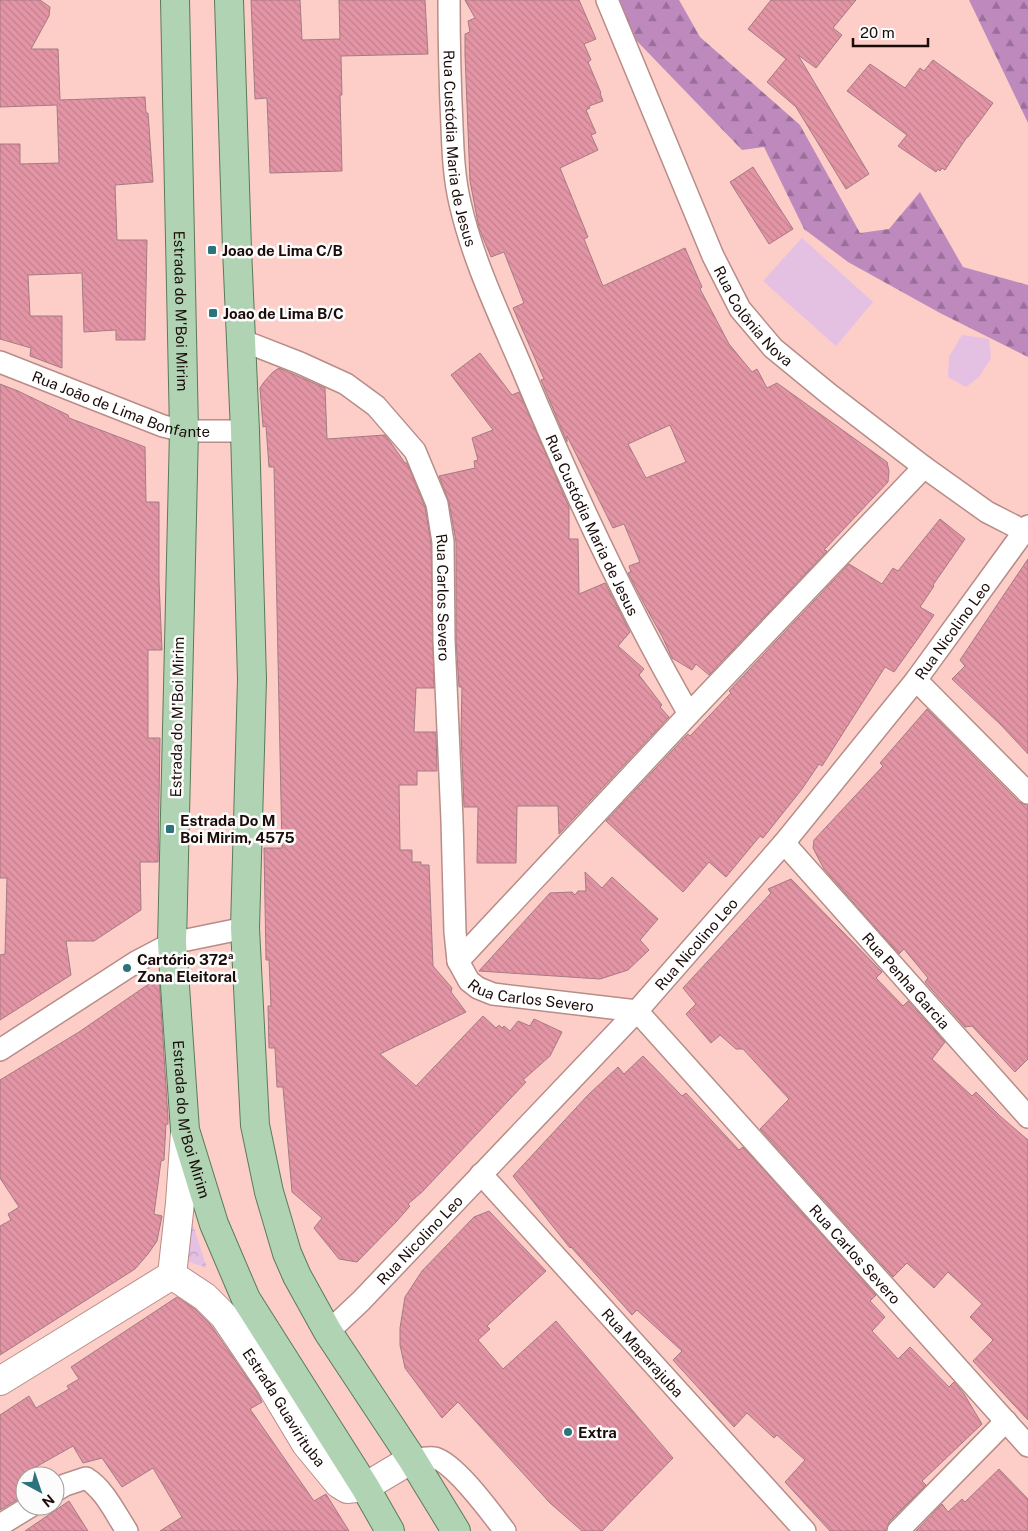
<svg xmlns="http://www.w3.org/2000/svg" width="1028" height="1531" viewBox="0 0 1028 1531" font-family="'Public Sans',sans-serif">
	<style>
		.forest { fill: url(#forest-firs) }
		.park { fill: url(#park-crowns) }
		.pitch { fill: #e4c0e3 }
		.building { fill: url(#building-back-hatch); stroke: #a57b83; fill-rule: evenodd }
		.lines { fill: none; stroke-linecap: round; stroke-linejoin: round }
		.street-casing { stroke: #b88d88; stroke-width: 24 }
		.secondary-casing { stroke: #b88d88; stroke-width: 30 }
		.primary-casing { stroke: #5a7b57; stroke-width: 30 }
		.street { stroke: #fff; stroke-width: 21 }
		.secondary { stroke: #fff; stroke-width: 28 }
		.primary { stroke: #b0d4b3; stroke-width: 28 }
		.poi-dot { fill: #2b747d; stroke: #fcfcfc; stroke-width: 2 }
		.labels { text-anchor: middle; dominant-baseline: central; stroke-width: 5; stroke-linejoin: round; paint-order: stroke }
		.street-label { font-size: 15px; fill: #1b0c0a; stroke: #fcfcfc }
		.poi-label { font-size: 15px; font-weight: bold; fill: #1b0c0a; stroke: #fcfcfc; text-anchor: start }
	</style>
	<defs>
		<pattern id="forest-firs" width="22" height="20" patternUnits="userSpaceOnUse" patternTransform="scale(1.25)"><rect width="22" height="20" fill="#be8abe"/><path d="M5 1l3.5 6h-7zM16 11l3.5 6h-7z" fill="#9a6f99"/></pattern>
		<pattern id="park-crowns" width="20" height="18" patternUnits="userSpaceOnUse" patternTransform="scale(1.25)"><rect width="20" height="18" fill="#e4c0e3"/><path d="M2 6a3 3 0 1 1 6 0M12 15a3 3 0 1 1 6 0" fill="none" stroke="#c3a4c1"/></pattern>
		<pattern id="building-back-hatch" width="6" height="6" patternUnits="userSpaceOnUse" patternTransform="scale(1.25)"><rect width="6" height="6" fill="#e395a5"/><path d="M-1 5l2 2M0 0l6 6M5-1l2 2" fill="none" stroke="#c27f8d"/></pattern>
	</defs>
	<rect width="100%" height="100%" fill="#fdcec8"/>
	<g class="forest">
		<polygon points="619,0 679,0 700,37 800,125 860,233 889,229 920,192 963,267 1028,285 1028,357 940,313 848,262 804,229 764,147 742,150 634,38"/>
		<polygon points="969,0 1028,0 1028,123"/>
	</g>
	<polygon class="park" points="190,1216 207,1268 187,1261"/>
	<g class="pitch">
		<polygon points="802,238 873,302 836,346 763,281"/>
		<polygon points="962,335 989,339 991,358 979,377 966,387 948,377 949,357"/>
	</g>
	<g class="building">
		<polygon points="0,0 40,0 50,7 49,16 31,49 58,49 60,100 145,97 146,113 148,113 153,182 115,185 117,240 147,240 145,340 116,340 116,330 84,332 82,273 28,275 30,316 62,316 62,368 30,356 31,348 0,339 0,144 20,144 20,164 59,163 57,105 0,107"/>
		<polygon points="251,0 300,0 302,40 340,39 339,0 425,0 428,54 341,56 342,95 340,95 342,171 270,173 267,98 255,99"/>
		<path d="M465,0H579L596,39L584,44L591,60L588,62L601,93H600L603,101L589,106L590,108L586,110L596,133L591,135L598,150L560,168L588,237L584,239L603,286L685,248L702,287L700,289L729,344L752,372L757,369L767,388L777,383L887,462L889,471L888,482L824,550L827,551L709,675L696,664L692,670L672,658L662,636L648,611L628,573L631,572L629,566L640,562L624,524L613,528L567,436V442L541,380L544,379L513,308L524,303L504,252L491,257L479,228L470,181L465,54V34L470,32L468,21L475,18ZM670,425L686,462L646,478L628,444Z"/>
		<polygon points="771,0 856,0 833,28 842,35 816,68 798,55 869,174 846,189 796,107 767,82 786,59 748,29"/>
		<polygon points="933,60 993,103 968,137 967,137 945,170 942,168 940,171 938,169 936,172 898,146 907,135 847,91 870,64 905,88 920,68 924,71"/>
		<polygon points="753,167 793,229 769,244 730,182"/>
		<polygon points="480,353 512,395 519,392 569,507 569,539 578,539 579,594 605,583 630,632 618,646 644,669 639,675 662,705 660,707 669,717 559,834 558,806 517,806 516,863 477,863 478,807 464,807 461,732 462,687 459,687 456,640 456,542 449,502 439,476 475,468 474,461 478,460 472,438 493,430 451,375"/>
		<polygon points="279,368 325,388 327,439 385,435 391,443 405,463 407,463 425,507 431,543 434,688 416,688 414,732 436,732 437,771 417,771 417,785 399,785 400,850 412,850 412,862 421,862 421,865 429,865 433,966 452,988 451,992 466,1012 380,1054 416,1086 483,1016 496,1028 499,1025 502,1028 504,1026 510,1031 518,1021 530,1026 534,1019 562,1032 550,1056 523,1080 526,1082 422,1192 408,1204 410,1206 396,1222 357,1262 339,1259 314,1228 322,1218 292,1192 283,1087 277,1087 275,1048 269,1048 268,1006 271,1006 269,960 266,960 264,848 282,848 274,467 269,467 266,426 263,427 260,388 264,382 273,372"/>
		<polygon points="0,384 18,391 68,415 69,418 145,447 146,502 159,502 159,582 162,650 148,650 148,738 160,738 158,862 140,862 141,910 94,941 66,941 71,975 0,1020 0,955 5,954 7,878 0,878"/>
		<polygon points="940,519 965,539 933,585 934,586 920,607 934,615 919,637 894,672 885,667 822,766 819,764 802,789 763,838 760,836 726,877 709,862 683,892 606,821 688,734 690,736 731,693 729,691 849,564 882,584 893,568 898,571"/>
		<polygon points="1028,559 1028,754 1001,725 952,679 965,666 960,660"/>
		<polygon points="927,709 1019,802 1028,805 1028,1059 1015,1072 972,1026 965,1027 925,982 928,978 904,949 899,954 824,869 813,848 814,840 883,766 880,763"/>
		<polygon points="585,872 602,888 612,877 658,919 640,940 649,950 628,970 600,979 479,971 550,893 572,892 575,895 578,891 586,891"/>
		<polygon points="791,879 882,972 876,978 903,1006 908,1001 945,1042 932,1059 972,1096 976,1092 1000,1116 1028,1140 1028,1420 973,1361 993,1340 970,1317 982,1304 948,1272 934,1288 907,1263 893,1277 760,1129 789,1099 743,1049 736,1049 720,1035 711,1043 686,1014 696,1004 683,988 771,893 768,889"/>
		<polygon points="159,977 168,1118 168,1124 166,1124 164,1160 161,1161 154,1214 162,1216 157,1241 148,1254 135,1269 0,1355 0,1226 11,1220 8,1214 19,1207 0,1178 0,1080 79,1032"/>
		<polygon points="643,1056 682,1096 686,1093 739,1150 743,1147 876,1295 870,1301 885,1317 872,1331 898,1359 910,1347 949,1387 954,1382 964,1394 982,1424 922,1481 926,1485 889,1522 886,1531 830,1531 785,1482 805,1460 777,1435 774,1438 747,1413 734,1427 673,1360 682,1351 637,1310 632,1315 571,1247 570,1248 513,1176 588,1095 618,1067 624,1074"/>
		<polygon points="489,1211 546,1271 487,1326 490,1329 478,1340 503,1369 556,1321 673,1458 602,1531 582,1531 550,1503 458,1402 442,1418 405,1368 400,1345 400,1328 405,1297 422,1271 474,1217"/>
		<polygon points="177,1297 195,1309 210,1324 257,1392 262,1402 250,1409 314,1501 326,1494 349,1531 160,1531 182,1517 153,1468 122,1487 102,1458 83,1463 73,1446 25,1473 25,1495 0,1510 0,1415 29,1396 36,1408 69,1389 67,1386 79,1379 71,1367"/>
		<polygon points="999,1469 1028,1499 1028,1531 916,1531 942,1504 948,1512 962,1499 965,1502"/>
		<polygon points="69,1501 88,1531 25,1531"/>
	</g>
	<g class="lines">
		<g class="street-casing">
			<g id="street">
				<path id="s1" d="M449,0C449,42 450,84 452,127C453,152 454,178 460,203C473,261 499,314 522,368C571,486 625,603 689,714L924,467"/>
				<path id="s2" d="M607,0L713,256L740,309L773,348L829,394L924,467L987,512L1028,533"/>
				<path id="s3" d="M241,340L300,363L346,384L376,406L415,451L437,504L443,542L444,640L452,820L455,932L458,961L469,981L478,988L493,994L637,1011L1028,1446"/>
				<path id="s4" d="M0,362L163,426L184,431H245"/>
				<polyline points="916,680 1028,793"/>
				<path id="s5" d="M784,843L1028,1117"/>
				<polyline points="458,961 689,714"/>
				<polyline points="0,1050 136,962 172,943 245,928"/>
				<path id="s6" d="M481,1174L805,1531"/>
				<path id="s7" d="M328,1332L361,1301L637,1011L784,843L916,680L1028,526"/>
				<path d="M412,1459C419,1459 429,1457 435,1458C456,1464 491,1513 505,1531"/>
				<path d="M55,1491L65,1485L86,1478C105,1490 115,1513 127,1531"/>
				<polyline points="0,1525 31,1506"/>
				<polyline points="898,1531 1006,1421"/>
			</g>
		</g>
		<g class="secondary-casing">
			<g id="secondary">
				<path id="s8" d="M172,1275L205,1297L224,1316L270,1384L306,1444L339,1484L347,1489L365,1487L412,1459"/>
				<polyline points="172,1275 180,1203 185,1132"/>
				<polyline points="0,1381 172,1275"/>
			</g>
		</g>
		<g class="primary-casing">
			<g id="primary">
				<path id="s9" d="M175,0L184,431L172,943L185,1130L214,1224L246,1299L365,1487L390,1531"/>
				<polyline points="229,0 237,249 245,431 252,679 245,928 255,1125 269,1192 287,1253 297,1276 328,1332 412,1459 456,1531"/>
			</g>
		</g>
		<use href="#street" class="street"/>
		<use href="#secondary" class="secondary"/>
		<use href="#primary" class="primary"/>
	</g>
	<g class="poi-dot">
		<rect x="207" y="245" width="10" height="10" rx="2.5"/>
		<rect x="208" y="308" width="10" height="10" rx="2.5"/>
		<rect x="165" y="824" width="10" height="10" rx="2.5"/>
		<circle cx="127" cy="968" r="5"/>
		<circle cx="568" cy="1432" r="5"/>
	</g>
	<g class="labels">
		<g class="street-label">
			<text stroke="none"><textPath href="#s1" startOffset="149">Rua Custódia Maria de Jesus</textPath></text>
			<text stroke="none"><textPath href="#s9" startOffset="311">Estrada do M'Boi Mirim</textPath></text>
			<text stroke="none"><textPath href="#s2" startOffset="350">Rua Colônia Nova</textPath></text>
			<text stroke="none"><textPath href="#s4" startOffset="129">Rua João de Lima Bonfante</textPath></text>
			<text stroke="none"><textPath href="#s1" startOffset="552">Rua Custódia Maria de Jesus</textPath></text>
			<text stroke="none"><textPath href="#s3" startOffset="362">Rua Carlos Severo</textPath></text>
			<text stroke="none"><textPath href="#s7" startOffset="940">Rua Nicolino Leo</textPath></text>
			<text transform="translate(177 717) rotate(-89)">Estrada do M'Boi Mirim</text>
			<text stroke="none"><textPath href="#s7" startOffset="535">Rua Nicolino Leo</textPath></text>
			<text stroke="none"><textPath href="#s5" startOffset="184">Rua Penha Garcia</textPath></text>
			<text stroke="none"><textPath href="#s3" startOffset="814">Rua Carlos Severo</textPath></text>
			<text stroke="none"><textPath href="#s9" startOffset="1121">Estrada do M'Boi Mirim</textPath></text>
			<text stroke="none"><textPath href="#s7" startOffset="130">Rua Nicolino Leo</textPath></text>
			<text stroke="none"><textPath href="#s3" startOffset="1248">Rua Carlos Severo</textPath></text>
			<text stroke="none"><textPath href="#s6" startOffset="241">Rua Maparajuba</textPath></text>
			<text stroke="none"><textPath href="#s8" startOffset="176">Estrada Guavirituba</textPath></text>
		</g>
		<g class="poi-label">
			<text x="222" y="250">Joao de Lima C/B</text>
			<text x="223" y="313">Joao de Lima B/C</text>
			<text x="180" y="820">Estrada Do M<tspan x="180" dy="17">Boi Mirim, 4575</tspan></text>
			<text x="137" y="959">Cartório 372ª<tspan x="137" dy="17">Zona Eleitoral</tspan></text>
			<text x="578" y="1432">Extra</text>
		</g>
	</g>
	<g transform="translate(40 1491) rotate(140)"><circle r="24" fill="#fcfcfc" stroke="#a29c9b"/>
	<path d="M0-4L9 19L0 12L-9 19Z" fill="#2b747d"/>
	<text y="-8" font-size="14" font-weight="bold" text-anchor="middle" fill="#1b0c0a">N</text>
	</g>
	<path d="M853 38v8h75v-8" fill="none" stroke="#1b0c0a" stroke-width="2.5"/>
	<text x="860" y="38" font-size="15" fill="#1b0c0a" stroke="#fcfcfc" stroke-width="4" paint-order="stroke">20 m</text>
</svg>
